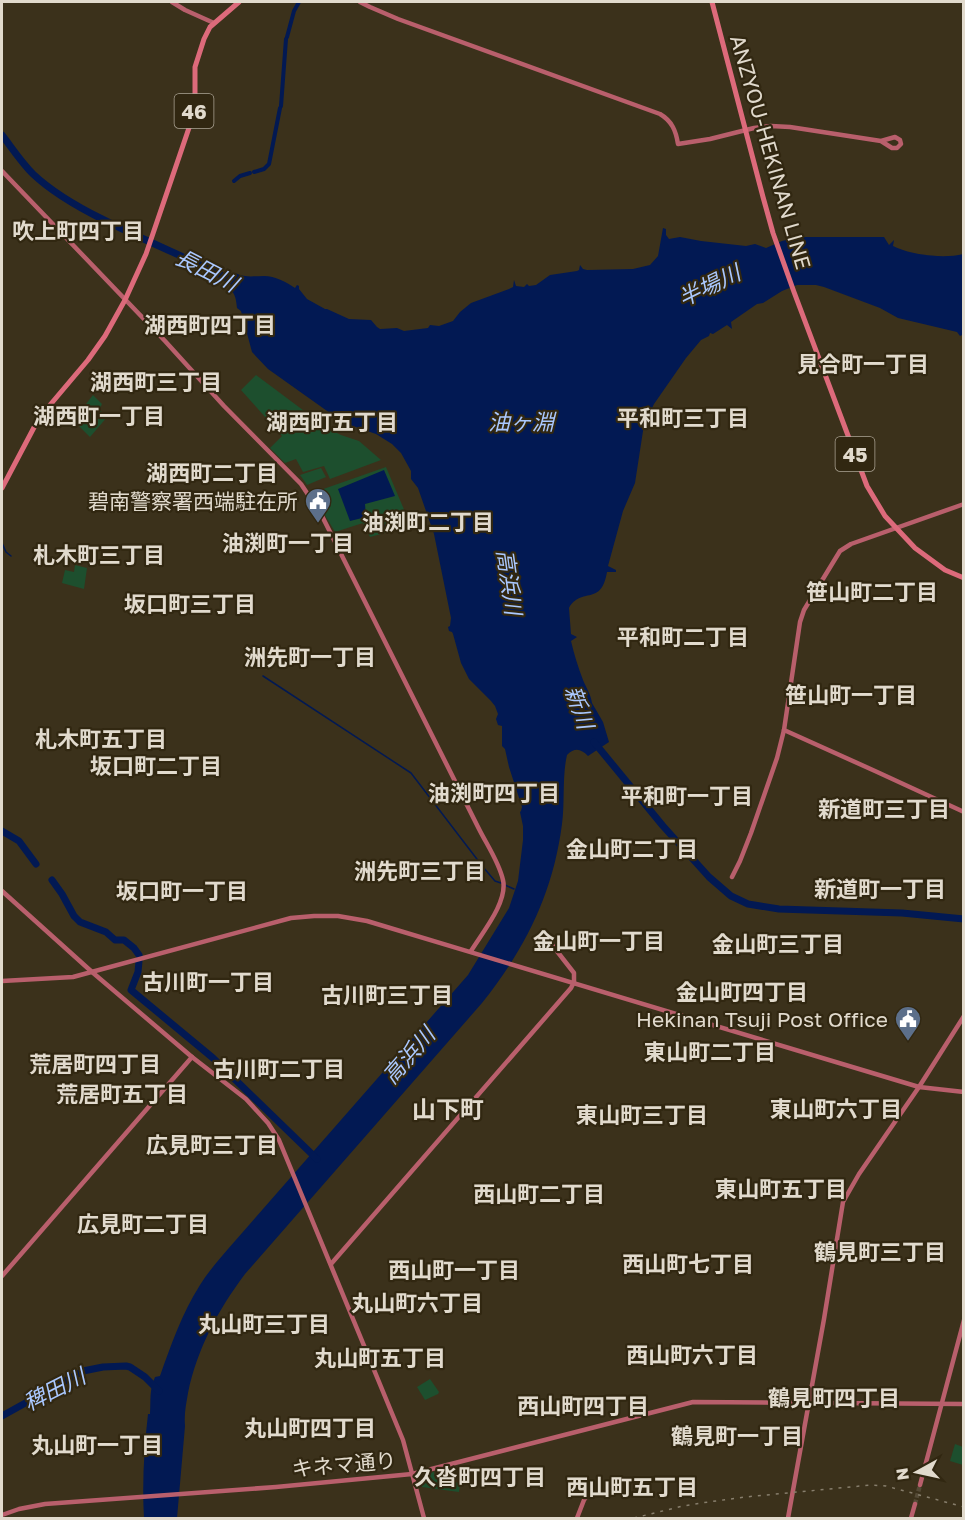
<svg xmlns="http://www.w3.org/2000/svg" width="965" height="1520" viewBox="0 0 965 1520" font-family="'Golos Text','Noto Sans JP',sans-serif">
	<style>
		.green { fill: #1d4f2e }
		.water { fill: #021953 }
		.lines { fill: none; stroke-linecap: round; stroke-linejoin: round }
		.stream { stroke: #021953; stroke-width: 1.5 }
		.canal { stroke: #021953; stroke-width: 4 }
		.river { stroke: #021953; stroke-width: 7 }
		.secondary-tunnel { stroke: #544a36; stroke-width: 4.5; stroke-dasharray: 4.5 2; stroke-linecap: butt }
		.secondary { stroke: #b95f6c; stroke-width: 4.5 }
		.primary { stroke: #dd6a7b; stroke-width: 5 }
		.rail { stroke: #877e6c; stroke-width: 1.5; stroke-dasharray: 3 6; stroke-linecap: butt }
		.labels { text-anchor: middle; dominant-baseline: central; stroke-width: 4.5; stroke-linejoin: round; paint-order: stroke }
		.shield { fill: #312711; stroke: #aca495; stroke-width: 1.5 }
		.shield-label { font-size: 20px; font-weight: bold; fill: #e1dacd }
		.street-label { font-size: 21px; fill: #e1dacd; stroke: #312711 }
		.poi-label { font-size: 21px; fill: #e1dacd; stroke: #312711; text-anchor: end }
		.neighbourhood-label { font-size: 22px; font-weight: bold; fill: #e1dacd; stroke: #312711 }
		.water-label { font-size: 22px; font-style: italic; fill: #aac8ff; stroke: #312711 }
		.quarter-label { font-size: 24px; font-weight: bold; fill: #e1dacd; stroke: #312711 }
	</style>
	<rect width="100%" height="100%" fill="#3b311b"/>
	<g class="green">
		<polygon points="256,375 327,428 341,435 359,441 381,460 330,479 324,466 303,472 296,459 285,463 270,448 282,436 241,390"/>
		<polygon points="93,395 102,404 99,410 108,416 90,437 79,426 76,417"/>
		<polygon points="386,467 411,526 370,537 363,523 335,532 312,493"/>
		<polygon points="321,468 326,477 307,485 300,475"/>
		<polygon points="75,565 87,568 84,589 62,583 65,570 74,572"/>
		<polygon points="430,1379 439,1392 438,1394 425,1400 417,1387"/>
		<polygon points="955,1444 963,1447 963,1465 950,1461"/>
		<polygon points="434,1472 435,1479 460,1483 459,1492 422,1487 420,1480 424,1475"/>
	</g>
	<g class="water">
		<path d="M663,228L666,229V235L669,239L680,237L701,241L746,246L755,244L766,248L782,241L798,237H884L889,245L894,240L893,246C911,255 944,259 963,254L964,334L960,336L957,332L898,318L880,308L824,287L816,285H797L782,291L763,303L757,304L731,322L732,329L727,325L713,334L710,333L709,336L701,340L686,358L654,404L647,418H645L635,483L623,511L608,566L616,570V572H607C601,607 582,586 569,608L571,634L577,637L571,641C574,654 578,667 583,680C586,687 591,695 592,703L603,722L609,742L588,756C581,749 575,747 567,755C562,776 565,803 562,824C553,894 525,949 482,1003L245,1274C218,1310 197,1349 188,1393C186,1405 184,1414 185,1426L177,1518H144C142,1484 144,1449 148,1414H150C151,1398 149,1392 155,1377L160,1376C171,1345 182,1313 200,1285C210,1269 223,1255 235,1241L468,975L509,908L518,881L523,840V826L520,812L521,811L522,807L509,767L505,749L502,746V726L498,725L496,719L498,714L495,706L491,701L469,679L461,663L453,634L452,632L449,631L448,627L450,626L451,618L434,534L418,488L411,479V471L401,453L392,444L376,434L344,423L268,369L252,352L241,311L237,308C236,301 236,293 229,289L235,273C246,278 253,276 264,276C275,276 286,282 295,288L297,285L299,286V289L307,299L325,309H327L349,319L371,320L377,327L380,329L397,328L404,331L428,328L430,325L439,326L453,321L460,312L471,303L509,289L513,287L514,280L516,286L524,287L527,284L529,286L536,285L550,275L577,271L579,270L580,265L583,269L587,270L633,269L650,265L658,256Z"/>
		<polygon points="384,470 395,496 365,504 366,517 350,521 338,489"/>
		<path d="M373,520L393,528L387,531L375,532C372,528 370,524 373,520Z"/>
	</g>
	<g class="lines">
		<g class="stream">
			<polyline points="2,543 6,552 11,556"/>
			<polyline points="263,676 411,773 483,867 495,881 501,883"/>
			<polyline points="505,885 514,889"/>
		</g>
		<g class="canal">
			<polyline points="287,37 294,11 299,2"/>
			<polyline points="281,106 286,39"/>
			<polyline points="254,172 264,169 269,164 280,108"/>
			<polyline points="234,181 240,176 250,173"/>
		</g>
		<g class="river">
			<path d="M2,135C12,148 21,162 33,174C53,193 78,207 102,219C147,242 194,260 238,284"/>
			<polyline points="594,742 663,826 709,877 731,896 748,904 779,909 902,913 964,919"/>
			<polyline points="2,831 19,841 36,864"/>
			<polyline points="52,880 62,894 74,916 80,922 106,932 115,940 124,940 134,948 139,955"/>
			<polyline points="139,961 138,972 131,990 213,1058 317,1159"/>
			<polyline points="2,1416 83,1371 103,1367 126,1366 130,1367 145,1377 159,1391"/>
		</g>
		<polyline class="secondary-tunnel" points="915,1504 920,1485"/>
		<g class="secondary">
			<polyline points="172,2 185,10 214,23"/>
			<path d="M360,2L370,7L398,19L660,114C672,121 676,131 678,144L710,139L754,128L771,126L790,127L881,141L895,137L900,140L901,144L897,148H892L881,141"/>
			<path d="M2,171L165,341L224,406L301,484L321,514L479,829C487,845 499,862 503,880C508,902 482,933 471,951"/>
			<polyline points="784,730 875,771 964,812"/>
			<polyline points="732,877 740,861 751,833 777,758 784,730 800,622 804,610 840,551 851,544 964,504"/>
			<polyline points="2,891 92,972 192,1057 246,1099 268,1123 279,1140 403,1440 424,1518"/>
			<polyline points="2,981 73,977 291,918 314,916 338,916 367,921 919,1087 964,1092"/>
			<polyline points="331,1264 571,988 574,982 574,973 542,932"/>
			<polyline points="2,1276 192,1057"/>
			<polyline points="920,1485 964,1320"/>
			<polyline points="2,1515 19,1509 45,1504 276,1487 412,1474 693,1402 964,1404"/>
			<polyline points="577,1518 584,1500 592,1489"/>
			<polyline points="788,1518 824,1319 843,1202 859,1174 919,1087 964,1016"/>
			<polyline points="911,1518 915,1504"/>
		</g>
		<g class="primary">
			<polyline points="712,2 763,197 773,233 794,292 867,486 885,516 915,548 945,570 964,578"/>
			<polyline points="2,488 39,418 88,360 105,336 125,300 146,254 191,122 195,104 195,67 204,39 210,27 239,2"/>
		</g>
		<polyline class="rail" points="634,1518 683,1506 701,1503 745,1497 871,1485 886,1486 964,1507"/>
	</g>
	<defs>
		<g id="civic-pin" transform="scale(1.35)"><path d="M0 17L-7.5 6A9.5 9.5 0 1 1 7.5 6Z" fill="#5c6f8a" stroke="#312711"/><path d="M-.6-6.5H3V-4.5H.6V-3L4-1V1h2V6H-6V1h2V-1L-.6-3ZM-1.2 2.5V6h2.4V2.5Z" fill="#fff"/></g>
	</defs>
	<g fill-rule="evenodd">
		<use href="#civic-pin" x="318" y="501"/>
		<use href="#civic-pin" x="908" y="1019"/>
	</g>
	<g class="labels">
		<g class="shield">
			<rect x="174.5" y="94" width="39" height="34" rx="4.5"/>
			<rect x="835.5" y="437" width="39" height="34" rx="4.5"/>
		</g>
		<g class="shield-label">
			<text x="194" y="111">46</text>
			<text x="855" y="454">45</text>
		</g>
		<g class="street-label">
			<text transform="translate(771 152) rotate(74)">ANZYOU-HEKINAN LINE</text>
			<text transform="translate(344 1464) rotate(-5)">キネマ通り</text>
		</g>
		<g class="poi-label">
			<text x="298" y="501">碧南警察署西端駐在所</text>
			<text x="888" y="1019">Hekinan Tsuji Post Office</text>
		</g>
		<g class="neighbourhood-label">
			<text x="78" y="230">吹上町四丁目</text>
			<text x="210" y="324">湖西町四丁目</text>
			<text x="863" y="363">見合町一丁目</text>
			<text x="156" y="381">湖西町三丁目</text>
			<text x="99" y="415">湖西町一丁目</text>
			<text x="683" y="417">平和町三丁目</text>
			<text x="332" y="421">湖西町五丁目</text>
			<text x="212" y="472">湖西町二丁目</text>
			<text x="428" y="521">油渕町二丁目</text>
			<text x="288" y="542">油渕町一丁目</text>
			<text x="99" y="554">札木町三丁目</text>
			<text x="872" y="591">笹山町二丁目</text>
			<text x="190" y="603">坂口町三丁目</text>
			<text x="683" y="636">平和町二丁目</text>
			<text x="310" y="656">洲先町一丁目</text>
			<text x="851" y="694">笹山町一丁目</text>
			<text x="101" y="738">札木町五丁目</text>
			<text x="156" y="765">坂口町二丁目</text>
			<text x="494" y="792">油渕町四丁目</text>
			<text x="687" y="795">平和町一丁目</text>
			<text x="884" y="808">新道町三丁目</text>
			<text x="632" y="848">金山町二丁目</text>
			<text x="420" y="870">洲先町三丁目</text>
			<text x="880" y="888">新道町一丁目</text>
			<text x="182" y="890">坂口町一丁目</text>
			<text x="599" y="940">金山町一丁目</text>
			<text x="778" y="943">金山町三丁目</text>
			<text x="208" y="981">古川町一丁目</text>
			<text x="742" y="991">金山町四丁目</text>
			<text x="387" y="994">古川町三丁目</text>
			<text x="710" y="1051">東山町二丁目</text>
			<text x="95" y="1063">荒居町四丁目</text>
			<text x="279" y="1068">古川町二丁目</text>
			<text x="122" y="1093">荒居町五丁目</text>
			<text x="836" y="1108">東山町六丁目</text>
			<text x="642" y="1114">東山町三丁目</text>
			<text x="212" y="1144">広見町三丁目</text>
			<text x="781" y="1188">東山町五丁目</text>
			<text x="539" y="1193">西山町二丁目</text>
			<text x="143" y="1223">広見町二丁目</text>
			<text x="880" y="1251">鶴見町三丁目</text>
			<text x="688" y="1263">西山町七丁目</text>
			<text x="454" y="1269">西山町一丁目</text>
			<text x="417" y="1302">丸山町六丁目</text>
			<text x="264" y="1323">丸山町三丁目</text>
			<text x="692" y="1354">西山町六丁目</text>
			<text x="380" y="1357">丸山町五丁目</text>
			<text x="834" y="1397">鶴見町四丁目</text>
			<text x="583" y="1405">西山町四丁目</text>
			<text x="310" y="1427">丸山町四丁目</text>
			<text x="737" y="1435">鶴見町一丁目</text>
			<text x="97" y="1444">丸山町一丁目</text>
			<text x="480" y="1476">久沓町四丁目</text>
			<text x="632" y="1486">西山町五丁目</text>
		</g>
		<g class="water-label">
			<text transform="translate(207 270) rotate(27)">長田川</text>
			<text transform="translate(709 285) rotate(-26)">半場川</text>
			<text x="521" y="421">油ヶ淵</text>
			<text transform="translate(510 582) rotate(82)">高浜川</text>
			<text transform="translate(580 707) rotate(71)">新川</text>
			<text transform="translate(408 1055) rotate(-49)">高浜川</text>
			<text transform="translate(54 1389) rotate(-27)">稗田川</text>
		</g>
		<g class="quarter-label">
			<text x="448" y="1108">山下町</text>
		</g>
	</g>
	<rect width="965" height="1520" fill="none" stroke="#e1dacd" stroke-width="6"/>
	<g transform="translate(917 1472) rotate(262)" stroke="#312711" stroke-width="4.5" paint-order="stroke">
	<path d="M0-4.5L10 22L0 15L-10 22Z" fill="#e1dacd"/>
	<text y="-9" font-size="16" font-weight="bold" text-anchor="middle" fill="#e1dacd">N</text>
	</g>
</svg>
